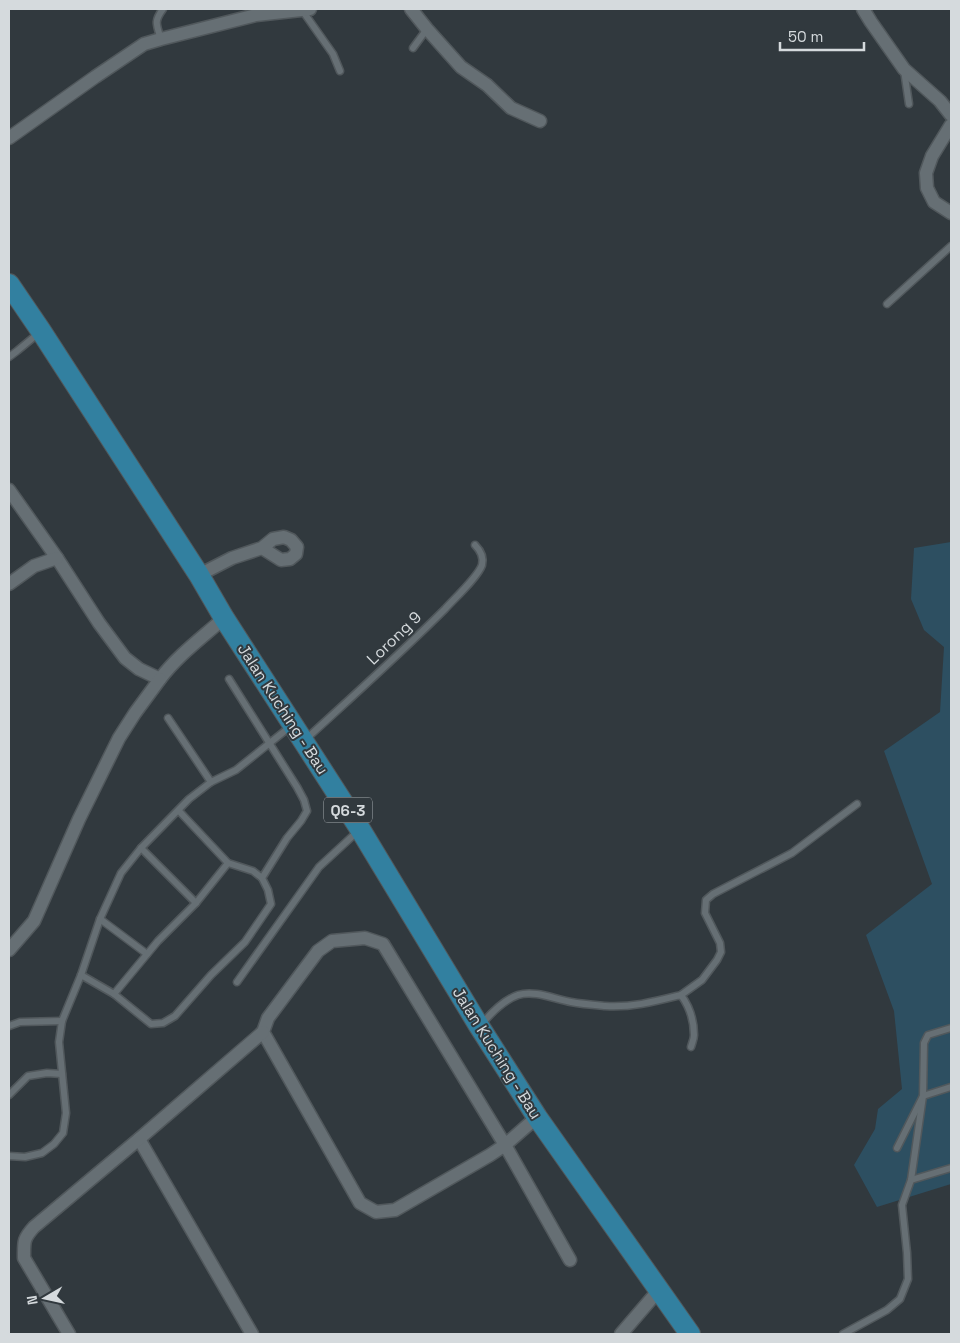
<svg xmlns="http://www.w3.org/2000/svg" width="960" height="1343" viewBox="0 0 960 1343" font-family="'Space Grotesk',sans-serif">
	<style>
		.green { fill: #2d4f61 }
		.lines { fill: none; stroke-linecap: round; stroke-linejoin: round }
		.service-casing { stroke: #51585c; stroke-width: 9 }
		.minor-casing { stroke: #51585c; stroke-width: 15 }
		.primary-casing { stroke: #51585c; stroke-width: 22 }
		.service { stroke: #666f74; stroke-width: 6 }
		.minor { stroke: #666f74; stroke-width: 12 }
		.primary { stroke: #3280a0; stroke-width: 20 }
		.labels { text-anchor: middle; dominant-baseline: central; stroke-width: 4; stroke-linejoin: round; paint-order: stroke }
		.shield { fill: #31393e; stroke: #a4aaad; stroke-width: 1 }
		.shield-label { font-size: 15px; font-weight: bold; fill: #d5dadd }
		.street-label { font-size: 16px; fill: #d5dadd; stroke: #31393e }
	</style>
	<rect width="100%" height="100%" fill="#31393e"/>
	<polygon class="green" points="951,542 951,1184 877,1207 854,1165 875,1129 878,1109 902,1089 894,1011 866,935 932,884 884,751 940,712 944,647 924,630 911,599 914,548"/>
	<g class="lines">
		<g class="service-casing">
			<g id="service">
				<polyline points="302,10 333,54 340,71"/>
				<path d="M161,39C156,24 154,21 163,9"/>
				<polyline points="413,48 427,29"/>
				<polyline points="904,70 909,104"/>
				<polyline points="887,304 951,246"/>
				<polyline points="9,357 17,351 40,332"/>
				<polyline points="168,718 211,782"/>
				<path d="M306,739C353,696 400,654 445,609C454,599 478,577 482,565C484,557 480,550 475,545"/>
				<polyline points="179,811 228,863 253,871 262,878"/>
				<polyline points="141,848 196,903 228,863"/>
				<polyline points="100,919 147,954"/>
				<polyline points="81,975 114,994 151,1024 163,1023 175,1016 211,975 245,942 271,904 268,890 262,878 287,838 301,821 307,811 304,800 297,787 229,679"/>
				<polyline points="237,982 319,867 357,832"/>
				<polyline points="114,994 158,941 196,903"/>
				<polyline points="681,995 702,980 717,960 721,952 720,943 705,913 706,900 713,894 792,853 857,804"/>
				<path d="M482,1024C491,1013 504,1000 518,995C535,990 554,999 571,1002C582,1004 594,1005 605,1006C631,1008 657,1001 681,995C689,1006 694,1021 694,1035C694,1039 692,1043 691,1047"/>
				<polyline points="9,1026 20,1022 62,1021"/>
				<polyline points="9,1095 28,1076 47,1073 62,1074"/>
				<polyline points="897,1148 923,1096 924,1043 928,1035 951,1028"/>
				<polyline points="9,1156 25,1157 42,1153 54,1144 63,1133 66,1113 59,1042 62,1021 81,975 100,919 121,873 141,848 189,799 211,782 236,770 291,726"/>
				<polyline points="911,1180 923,1096 951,1087"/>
				<polyline points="843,1334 887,1310 900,1299 908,1279 907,1253 902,1205 911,1180 951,1168"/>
			</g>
		</g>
		<g class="minor-casing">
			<g id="minor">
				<polyline points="411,9 427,29 461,67 487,85 511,108 540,121"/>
				<polyline points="863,9 871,22 904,69 940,101 951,115"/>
				<polyline points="951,125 932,156 926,173 927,188 934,202 951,213"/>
				<polyline points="9,138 95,77 144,44 161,39 256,15 310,9"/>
				<path d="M9,490L57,558L99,623L125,658L139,669L160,679C178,655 203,637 224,618"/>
				<polyline points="199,575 232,558 262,548 273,539 284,537 291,540 297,547 296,554 290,559 281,560 262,548"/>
				<polyline points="9,584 34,566 57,558"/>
				<polyline points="9,950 34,921 79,819 119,738 135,713 160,679"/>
				<polyline points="537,1117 505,1145 490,1155 395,1210 376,1212 360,1203 263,1032 268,1018 318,951 332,941 365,938 383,944 505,1145 570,1260"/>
				<polyline points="139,1139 252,1334"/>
				<path d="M69,1334L24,1258C24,1242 23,1239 34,1227L139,1139L263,1032"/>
				<polyline points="621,1334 658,1291"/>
			</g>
		</g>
		<g class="primary-casing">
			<polyline id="primary" points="9,284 41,331 199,575 224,618 360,829 479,1026 537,1117 690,1334"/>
		</g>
		<use href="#service" class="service"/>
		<use href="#minor" class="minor"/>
		<use href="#primary" class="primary"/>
	</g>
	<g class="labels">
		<rect class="shield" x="324" y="797.5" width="48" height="25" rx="4"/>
		<g class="shield-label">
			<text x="348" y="810">Q6-3</text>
		</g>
		<g class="street-label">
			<text transform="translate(394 638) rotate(-44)">Lorong 9</text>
			<text transform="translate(283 709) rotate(57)">Jalan Kuching - Bau</text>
			<text transform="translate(497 1053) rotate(58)">Jalan Kuching - Bau</text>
		</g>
	</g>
	<rect width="960" height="1343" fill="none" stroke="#d5dadd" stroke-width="20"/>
	<g transform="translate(45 1298) rotate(261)" stroke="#31393e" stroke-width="4" paint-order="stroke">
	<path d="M0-4L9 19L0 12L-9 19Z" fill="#d5dadd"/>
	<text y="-8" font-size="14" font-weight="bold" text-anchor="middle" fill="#d5dadd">N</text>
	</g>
	<path d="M780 42v8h84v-8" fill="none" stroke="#d5dadd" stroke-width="2.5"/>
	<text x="788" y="42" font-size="15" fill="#d5dadd" stroke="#31393e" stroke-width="4" paint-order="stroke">50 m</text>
</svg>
